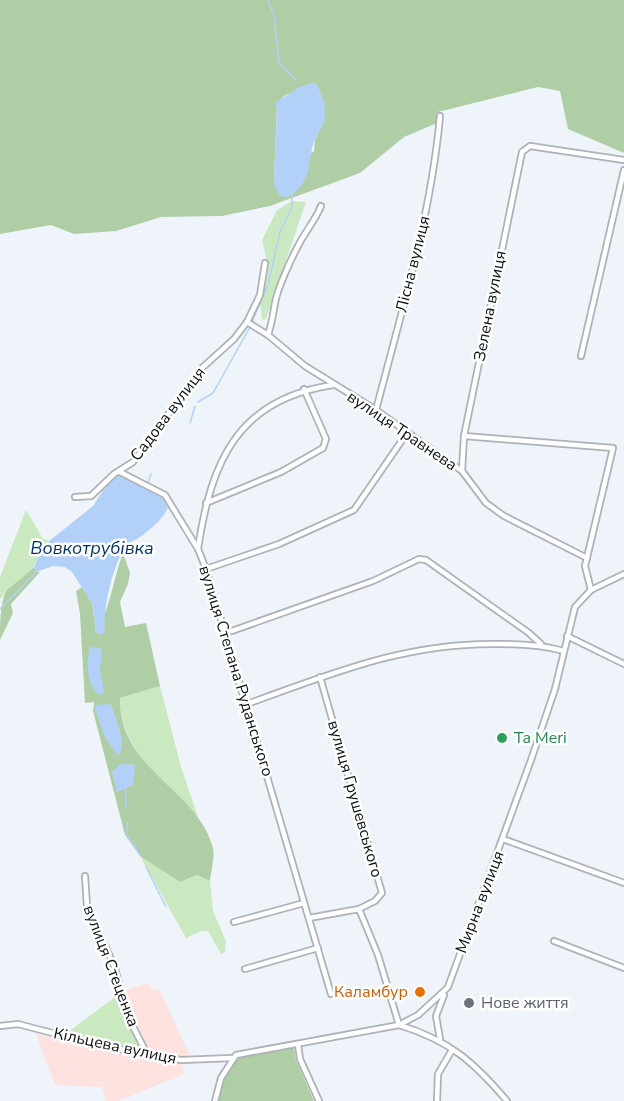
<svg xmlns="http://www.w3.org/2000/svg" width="624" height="1101" viewBox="0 0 624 1101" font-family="'Nunito Sans',sans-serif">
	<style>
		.industrial { fill: #fde2df }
		.green { fill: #cbe9c1 }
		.forest { fill: #b0cea6; fill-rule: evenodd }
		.water { fill: #b3d1f8 }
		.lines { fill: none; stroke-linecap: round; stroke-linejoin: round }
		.stream { stroke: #b3d1f8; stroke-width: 1.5 }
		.minor-casing { stroke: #adb2b8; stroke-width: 8 }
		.minor { stroke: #fff; stroke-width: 4.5 }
		.leisure-dot { fill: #2e9e5b; stroke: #fff; stroke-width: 2 }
		.food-dot { fill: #e8710a; stroke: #fff; stroke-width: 2 }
		.worship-dot { fill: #6b7280; stroke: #fff; stroke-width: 2 }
		.labels { text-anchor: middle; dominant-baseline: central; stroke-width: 5; stroke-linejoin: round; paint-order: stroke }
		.street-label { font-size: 16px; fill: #0d0f11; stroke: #fff }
		.leisure-label { font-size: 16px; fill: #27864d; stroke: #fff; text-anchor: start }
		.food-label { font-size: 16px; fill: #c56008; stroke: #fff; text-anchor: end }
		.worship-label { font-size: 16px; fill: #5b616d; stroke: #fff; text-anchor: start }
		.water-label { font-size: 18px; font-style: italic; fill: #06315f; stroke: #fff }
	</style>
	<rect width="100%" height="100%" fill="#eff4fb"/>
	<g class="industrial">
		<polygon points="149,983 153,991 159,989 191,1058 147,1051 129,1014 123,991"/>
		<polygon points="36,1034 181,1063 184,1074 118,1101 106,1101 102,1087 55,1085"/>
	</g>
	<g class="green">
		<polygon points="292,201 306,202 266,319 262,320 260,301 268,266 262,240 277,210"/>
		<path d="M26,510L43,539L49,540C39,551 38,561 31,570C22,582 9,589 0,599V577Z"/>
		<path d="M160,686L181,767L198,817C164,784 120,749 120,698Z"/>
		<polygon points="140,856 180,882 197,875 210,881 213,911 226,941 225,952 221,954 208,931 201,931 186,938"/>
		<polygon points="123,991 129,1014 147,1051 67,1033"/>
	</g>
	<g class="forest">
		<path d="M0,0H624V153L568,129L560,91L538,87L438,112L437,123L404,137L360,173L270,206L222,216L161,217L116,231L74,234L51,225L0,234ZM315,82L322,126L315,139L314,151L274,179L277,106L284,96Z"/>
		<path d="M123,553L130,573L128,584L120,602L125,627L146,623L160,686L120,698C119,771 198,789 213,848C215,858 211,871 210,881L197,875L180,882L140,856L125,835L93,711L94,702L85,703L80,614L76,591L82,587L92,603L96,632C109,613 114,576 123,553Z"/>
		<path d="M34,567L36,572H40L11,604L13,613L0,640C0,625 0,598 8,589C17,582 25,576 34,567Z"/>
		<polygon points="294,1047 296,1060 314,1101 217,1101 223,1078 237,1057"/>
	</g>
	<g class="water">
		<path d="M315,82C323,95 329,111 322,127C320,131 316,135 315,139C306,163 314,181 288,197L280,196L275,187L274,179L277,112L275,103L300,87Z"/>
		<path d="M119,475L161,496L168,508C163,519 150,530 140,537C136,540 131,541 128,544C113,561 102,611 105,633L100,635L96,632L92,603L72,572L65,567L53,566L36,572L34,567L43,546L93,506L107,484Z"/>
		<path d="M90,647L102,649L100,670L104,692L100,695C85,685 87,662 90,647Z"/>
		<path d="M111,704C115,719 129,744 118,756L105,737L95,709L96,705Z"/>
		<polygon points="121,763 135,765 133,785 117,792 112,772"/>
	</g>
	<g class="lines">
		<g class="stream">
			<polyline points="268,0 274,15 279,62 296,80"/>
			<polyline points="252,322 268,285 280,232 292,207 292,194"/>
			<polyline points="198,402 213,393 250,327"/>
			<polyline points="190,423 195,406"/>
			<polyline points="148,483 151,474"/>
			<polyline points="0,609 37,571"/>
			<polyline points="126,789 126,808"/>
			<polyline points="127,822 127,835 140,855"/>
			<polyline points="146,867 166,907"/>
		</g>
		<g class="minor-casing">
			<g id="minor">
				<polyline points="247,322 268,335 305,366 376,410 462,471 486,503 504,516 587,558"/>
				<path d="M268,335C272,323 273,315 275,303C277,290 291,259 298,246C305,232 315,221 321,206"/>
				<polyline points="581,356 624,170"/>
				<path d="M376,410C401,313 431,216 440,116"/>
				<polyline points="464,436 613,448 585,566 591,590"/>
				<polyline points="462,471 464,436 522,152 530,146 624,160"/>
				<polyline points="120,472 165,495 198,549 206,569 331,994"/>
				<polyline points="75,497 91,496 114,474 133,462 202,368 234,339 247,322 260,295 265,263"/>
				<polyline points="206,503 281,472 323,448 326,439 304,389"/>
				<path d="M198,549C211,461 238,399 333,385"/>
				<polyline points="206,569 279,544 354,510 407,433"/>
				<polyline points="226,633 373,581 419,559 426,560 529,633 541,644"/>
				<polyline points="567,636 624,664"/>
				<polyline points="320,677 382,893 375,901 359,909"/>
				<path d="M247,704C333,673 407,642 500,644C523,644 542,645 564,651"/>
				<polyline points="503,839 624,883"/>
				<polyline points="85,876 87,906 115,968 127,1015 147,1054"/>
				<path d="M309,918L359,909L378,955L399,1025C449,1040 474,1062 507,1101"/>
				<polyline points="234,922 304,903"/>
				<polyline points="554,941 624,968"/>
				<polyline points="245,969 318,948"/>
				<polyline points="0,1026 18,1024 102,1046 181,1060 232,1058"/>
				<polyline points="440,1039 436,1016 444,995"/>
				<polyline points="298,1044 300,1059 319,1101"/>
				<polyline points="215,1101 221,1078 236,1055 399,1025 418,1015 442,993 448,987 531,760 555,689 575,607 591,590 624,574"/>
				<polyline points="437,1101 438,1074 452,1050"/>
			</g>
		</g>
		<use href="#minor" class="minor"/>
	</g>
	<circle class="leisure-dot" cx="502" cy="738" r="6"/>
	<circle class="food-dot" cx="420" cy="992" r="6"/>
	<circle class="worship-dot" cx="469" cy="1003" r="6"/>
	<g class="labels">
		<g class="street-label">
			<text transform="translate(413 264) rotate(-76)">Лісна вулиця</text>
			<text transform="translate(490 306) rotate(-79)">Зелена вулиця</text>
			<text transform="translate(168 414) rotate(-53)">Садова вулиця</text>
			<text transform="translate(402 431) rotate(34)">вулиця Травнева</text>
			<text transform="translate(236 671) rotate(73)">вулиця Степана Руданського</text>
			<text transform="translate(355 799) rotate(74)">вулиця Грушевського</text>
			<text transform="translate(480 902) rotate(-69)">Мирна вулиця</text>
			<text transform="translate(111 966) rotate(69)">вулиця Стеценка</text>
			<text transform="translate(115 1046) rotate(12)">Кільцева вулиця</text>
		</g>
		<g class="leisure-label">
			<text x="514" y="738">Ta Meri</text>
		</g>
		<g class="food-label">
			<text x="408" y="992">Каламбур</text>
		</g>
		<g class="worship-label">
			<text x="481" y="1003">Нове життя</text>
		</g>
		<g class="water-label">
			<text x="92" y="548">Вовкотрубівка</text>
		</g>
	</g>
</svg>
